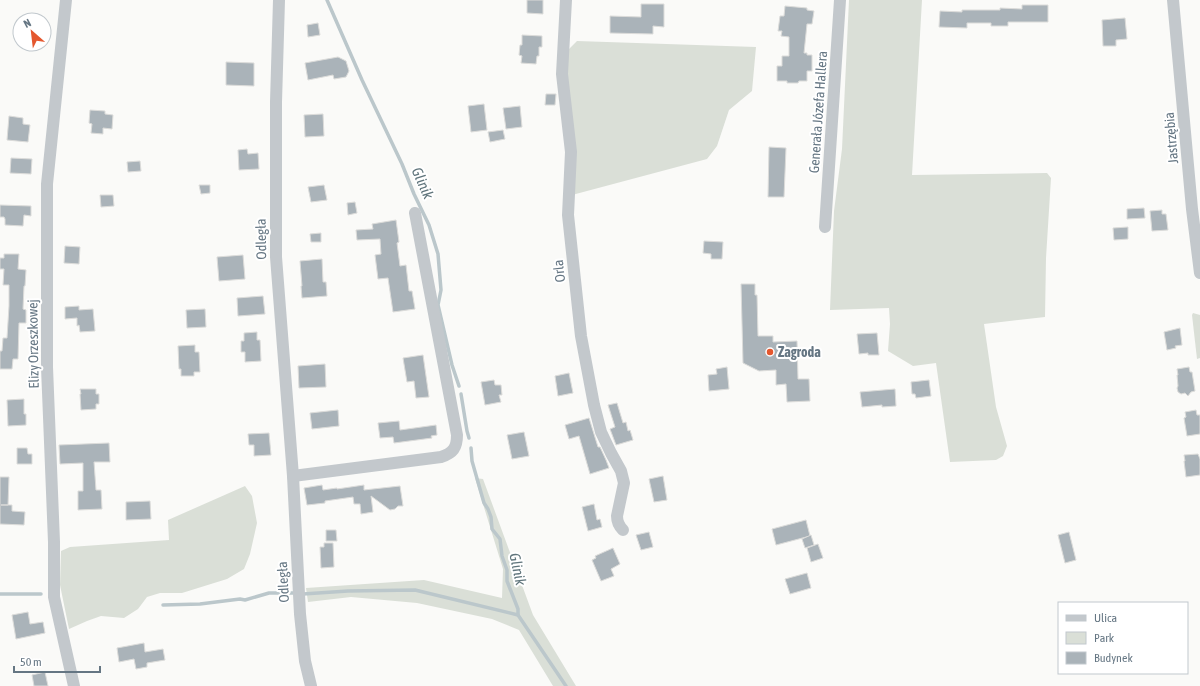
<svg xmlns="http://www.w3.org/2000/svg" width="1200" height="686" viewBox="0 0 1200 686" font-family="'Asap Condensed',sans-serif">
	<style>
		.green { fill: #dadfd7 }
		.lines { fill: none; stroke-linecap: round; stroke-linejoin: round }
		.stream { stroke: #bbc7cb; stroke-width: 3.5 }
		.building { fill: #aab3b9; stroke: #dcdcda }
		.minor { stroke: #c3c8cc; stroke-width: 12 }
		.poi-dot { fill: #e4572e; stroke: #fff; stroke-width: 1.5 }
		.labels { text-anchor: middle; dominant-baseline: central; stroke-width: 4; stroke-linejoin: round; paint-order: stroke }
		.street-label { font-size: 14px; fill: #657683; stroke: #fff }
		.poi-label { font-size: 14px; font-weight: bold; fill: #657683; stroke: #fff; text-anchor: start }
		.water-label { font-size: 15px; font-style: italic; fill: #60757c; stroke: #fff }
	</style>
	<rect width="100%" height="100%" fill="#fafaf8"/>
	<g class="green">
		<polygon points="849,0 922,0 912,175 1047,173 1051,178 1046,258 1045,317 984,324 996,407 1007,446 1003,456 996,460 950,462 936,363 913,366 888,351 890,324 889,308 830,310 834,211 842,149"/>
		<polygon points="577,41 756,47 752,91 729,110 717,146 707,159 572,195 567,90 567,51"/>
		<polygon points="1193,313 1200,315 1200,358 1197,359 1192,315"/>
		<polygon points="475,478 483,479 533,615 576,686 553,686 519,630 492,619 417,603 351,597 308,602 306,588 424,580 502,598 503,569"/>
		<polygon points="245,486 252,496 257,523 250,554 244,569 227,579 182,593 160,593 147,597 138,609 124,618 101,616 87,621 69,629 60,585 61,551 70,547 169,540 168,520"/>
	</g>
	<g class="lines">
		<g class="stream">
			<polyline points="327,0 362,80 402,164 414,194 429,225 438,254 441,290 438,305 452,365 459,386"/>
			<polyline points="461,394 467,431 469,438"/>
			<polyline points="471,448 472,461 484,503 488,509 491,517 492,529 500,539 502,556 507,570 507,581 518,609 518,615 566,686"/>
			<polyline points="0,594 41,594"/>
			<polyline points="303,594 348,591 415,590 518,615"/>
			<polyline points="163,605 200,604 240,599 245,600 269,593 295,593"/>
		</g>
	</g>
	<g class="building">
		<polygon points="527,0 543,0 543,14 527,13"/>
		<polygon points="641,4 664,4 664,27 653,26 653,34 610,33 610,16 641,17"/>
		<polygon points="1022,5 1048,5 1048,22 1008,22 1008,26 991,26 991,23 967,23 967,28 939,27 940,11 962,12 962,10 1000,10 1000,8 1022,9"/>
		<polygon points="785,6 807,8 807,10 814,11 812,24 807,24 804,53 807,53 807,55 812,55 812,71 807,71 807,81 799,81 798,83 787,83 787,81 777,81 777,66 782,66 782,56 789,56 789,37 781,36 782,31 778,31 780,16 784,16"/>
		<polygon points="1125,18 1127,39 1116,40 1116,46 1103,46 1102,20"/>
		<polygon points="318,23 320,35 308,37 307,25"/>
		<polygon points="522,35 542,36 542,47 539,47 539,56 537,56 536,64 521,63 522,56 519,55 520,45 522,45"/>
		<polygon points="338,57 346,61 349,71 346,77 334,79 333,75 308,80 305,63"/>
		<polygon points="226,62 254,63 254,86 226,85"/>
		<polygon points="546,94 556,94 555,105 545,105"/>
		<polygon points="484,104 487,130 471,132 468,106"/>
		<polygon points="520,106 522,127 506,129 503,108"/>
		<polygon points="90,110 105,111 105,114 113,115 112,129 103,128 103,134 91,133 92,124 89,123"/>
		<polygon points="323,114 324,136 305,137 304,115"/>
		<polygon points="9,116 23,118 23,124 30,125 28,142 7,140"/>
		<polygon points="503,130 505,139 490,142 488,132"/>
		<polygon points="769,147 786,148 784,197 768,197"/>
		<polygon points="247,149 248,154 258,153 259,169 239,170 238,150"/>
		<polygon points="11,158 32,159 31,174 10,173"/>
		<polygon points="140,161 141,171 128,172 127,162"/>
		<polygon points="199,185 210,185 210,193 201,194"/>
		<polygon points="324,185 327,200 311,202 308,187"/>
		<polygon points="100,195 113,195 114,206 101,207"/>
		<polygon points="355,202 357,213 348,215 347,203"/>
		<polygon points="0,205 31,206 31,216 24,215 23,226 5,225 5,219 4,217 0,217"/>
		<polygon points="1144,208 1145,218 1127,219 1127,209"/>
		<polygon points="1162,210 1162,214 1166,214 1168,230 1152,231 1150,211"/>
		<polygon points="396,220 399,242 397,243 400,266 406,265 409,291 412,291 415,309 393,312 388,278 378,279 375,255 381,254 380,239 357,240 356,230 373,229 372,224"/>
		<polygon points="1128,227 1128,239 1114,240 1113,228"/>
		<polygon points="321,233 321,242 311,242 310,234"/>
		<polygon points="704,241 723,242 722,259 711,259 711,254 703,253"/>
		<polygon points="65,246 80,247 79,264 64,263"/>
		<polygon points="4,254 19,254 18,269 26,270 25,286 24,286 23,309 26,310 26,323 19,323 18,359 13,359 12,369 0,369 0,351 2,351 3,338 7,338 9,306 9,285 3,285 4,269 0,269 0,258 4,258"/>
		<polygon points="243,255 245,279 219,281 217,257"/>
		<polygon points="322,259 323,282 326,282 327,296 302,298 301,286 302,286 300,261"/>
		<polygon points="741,284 755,284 755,295 757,295 758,336 773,336 773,342 797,341 798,379 809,379 810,401 787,402 786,384 776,385 776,370 759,371 743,363"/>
		<polygon points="263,296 265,314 238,316 237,298"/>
		<polygon points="79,306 79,310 93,309 95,331 80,332 79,325 77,326 77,318 65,319 65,307"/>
		<polygon points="205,309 206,327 187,328 186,310"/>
		<polygon points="1180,328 1182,345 1175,346 1176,348 1167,350 1164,332"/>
		<polygon points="257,332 257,340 260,340 261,361 245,362 245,352 241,352 241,341 244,341 244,333"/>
		<polygon points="877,333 879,355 868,355 868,353 859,354 857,334"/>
		<polygon points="195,345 195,352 199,352 200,372 194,372 194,376 181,376 181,369 179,369 178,346"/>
		<polygon points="423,355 429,397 416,398 414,381 407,382 403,358"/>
		<polygon points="325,364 326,387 299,388 298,366"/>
		<polygon points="727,367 729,389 709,391 708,375 717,374 716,369"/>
		<polygon points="1189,367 1190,372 1192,372 1195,391 1191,392 1188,396 1185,393 1181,394 1178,392 1177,388 1178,386 1177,375 1178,375 1177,369"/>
		<polygon points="569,373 573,393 558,396 555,376"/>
		<polygon points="494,380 495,385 501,385 502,395 499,395 501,402 485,405 481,382"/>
		<polygon points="929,380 931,396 916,398 915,394 912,394 911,382"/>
		<polygon points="80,389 96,389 96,394 99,394 99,404 96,404 96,409 81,410 80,394 81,394"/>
		<polygon points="895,389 896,406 882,407 882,405 862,407 860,392"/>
		<polygon points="24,399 24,414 26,414 26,425 8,426 7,400"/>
		<polygon points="617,403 623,423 626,422 628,431 630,430 633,440 616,445 610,429 615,427 608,405"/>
		<polygon points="338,410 339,426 312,429 310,413"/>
		<polygon points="1196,410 1197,415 1200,415 1200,434 1187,436 1184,418 1186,417 1185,412"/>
		<polygon points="589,418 598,447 600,447 606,460 609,468 590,474 579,436 569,439 565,425"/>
		<polygon points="399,421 400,430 436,425 437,435 431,436 432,438 394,443 393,437 380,438 378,423"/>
		<polygon points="524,432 529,456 512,459 507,435"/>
		<polygon points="269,433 271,455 254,456 254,445 249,445 248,434"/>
		<polygon points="109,443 110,462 94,462 96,490 101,490 102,509 78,510 78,491 83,491 83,463 60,464 59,445"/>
		<polygon points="17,448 27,448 28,454 32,454 32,464 17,464"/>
		<polygon points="1198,454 1200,459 1200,475 1186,477 1184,461 1185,461 1184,455"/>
		<polygon points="663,476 667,500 654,502 649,479"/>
		<polygon points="0,477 9,477 8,505 1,505 12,505 12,511 25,512 24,525 0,524"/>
		<polygon points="322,485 323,490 337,488 337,489 364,485 364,490 400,486 403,506 398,506 395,509 390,510 371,496 373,512 361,514 360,504 354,504 353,497 325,501 325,503 307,505 304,488"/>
		<polygon points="150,501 151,519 126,520 126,502"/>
		<polygon points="594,504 597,520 600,519 602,527 588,531 582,507"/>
		<polygon points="806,520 810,536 776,545 772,529"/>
		<polygon points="326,530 336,530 337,541 326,541"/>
		<polygon points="649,532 653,547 641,550 636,535"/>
		<polygon points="1069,532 1076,560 1065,563 1058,535"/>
		<polygon points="811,535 814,545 805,548 802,539"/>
		<polygon points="324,543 333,543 334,567 321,568 320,547 324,547"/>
		<polygon points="818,544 823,558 811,562 807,548"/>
		<polygon points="613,548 620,564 611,569 614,576 601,581 592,560 596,558 595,556"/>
		<polygon points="807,573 811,588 790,594 785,579"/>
		<polygon points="28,612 30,624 43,622 45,633 16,639 12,615"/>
		<polygon points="144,643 145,652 163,649 165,660 147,663 147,667 136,669 134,659 119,662 117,648"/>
		<polygon points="45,672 48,686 34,686 32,675"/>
	</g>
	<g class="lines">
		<g class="minor">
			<polyline points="66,0 47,184 47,367 54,542 54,597 74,686"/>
			<polyline points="279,0 276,102 276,257 293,476 300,614 305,661 311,686"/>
			<path d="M566,0L562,74L571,152L568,215L581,336L594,405L601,432L611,453L621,471L624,483L617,516C617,521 619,526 623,530"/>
			<polyline points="1173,0 1192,209 1200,273"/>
			<polyline points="825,227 840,0"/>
			<path d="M293,476L441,457C453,453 457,448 457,435L415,213"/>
		</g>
	</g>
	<circle class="poi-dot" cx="770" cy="352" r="4"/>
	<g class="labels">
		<g class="street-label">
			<text transform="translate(818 112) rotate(-86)">Generała Józefa Hallera</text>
			<text transform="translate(1171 138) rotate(-95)">Jastrzębia</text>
			<text transform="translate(261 239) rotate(-91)">Odległa</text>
			<text transform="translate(559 271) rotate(-96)">Orla</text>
			<text transform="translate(33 344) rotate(-91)">Elizy Orzeszkowej</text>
			<text transform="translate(283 582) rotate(-93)">Odległa</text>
		</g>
		<g class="poi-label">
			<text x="778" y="352">Zagroda</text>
		</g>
		<g class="water-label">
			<text transform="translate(423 183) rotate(66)">Glinik</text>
			<text transform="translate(518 569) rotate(78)">Glinik</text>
		</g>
	</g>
	<rect x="1058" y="602" width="130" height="72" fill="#ffffff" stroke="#c1c8cd"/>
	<rect x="1066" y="615" width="20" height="6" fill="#c3c8cc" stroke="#c1c8cd"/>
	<text x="1094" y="622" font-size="12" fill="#657683">Ulica</text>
	<rect x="1066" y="632" width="20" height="12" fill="#dadfd7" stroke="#c1c8cd"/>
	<text x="1094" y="642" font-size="12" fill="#657683">Park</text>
	<rect x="1066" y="652" width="20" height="12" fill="#aab3b9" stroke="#c1c8cd"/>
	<text x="1094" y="662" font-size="12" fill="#657683">Budynek</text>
	<g transform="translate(32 32) rotate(332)"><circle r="19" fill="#ffffff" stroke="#c1c8cd"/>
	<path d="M0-3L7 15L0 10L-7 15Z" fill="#e4572e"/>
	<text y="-6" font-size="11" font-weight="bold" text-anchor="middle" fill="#657683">N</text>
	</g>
	<path d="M14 666v6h86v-6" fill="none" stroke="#657683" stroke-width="2"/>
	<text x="20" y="666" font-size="12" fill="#657683" stroke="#ffffff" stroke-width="3" paint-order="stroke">50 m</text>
</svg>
